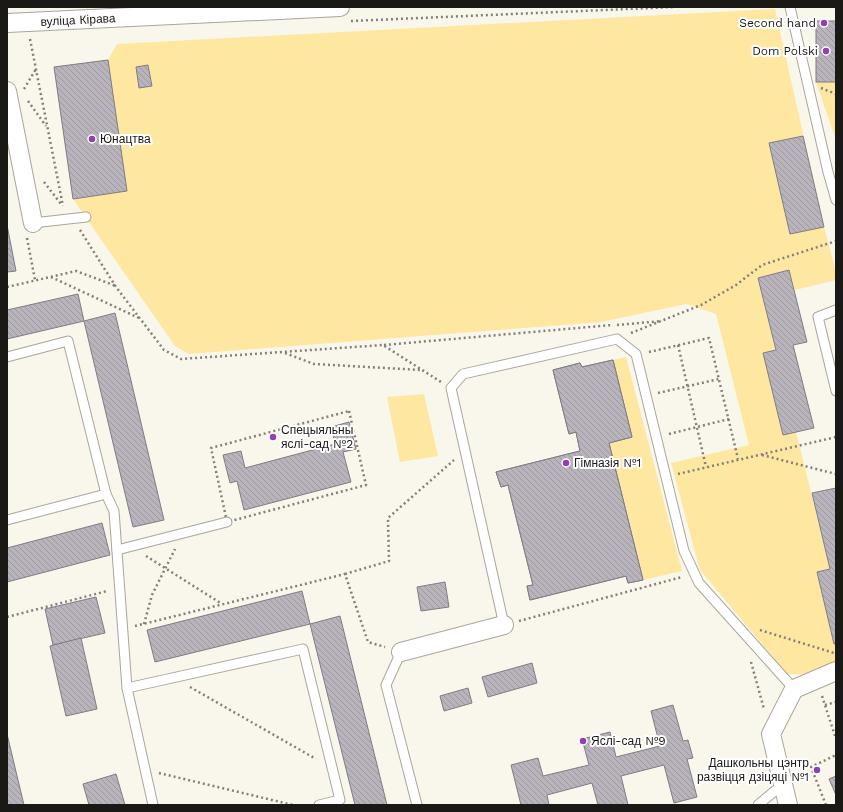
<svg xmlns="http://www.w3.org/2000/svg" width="843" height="812" viewBox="0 0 843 812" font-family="'Work Sans',sans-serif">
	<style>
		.green { fill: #fee7a1 }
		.building { fill: url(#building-back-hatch); stroke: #817b84; fill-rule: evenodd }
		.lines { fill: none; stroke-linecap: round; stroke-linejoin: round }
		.service-casing { stroke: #a9a69c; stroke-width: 11 }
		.minor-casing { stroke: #a9a69c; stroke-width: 20 }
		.path { stroke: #83807a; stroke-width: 2.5; stroke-dasharray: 2 3; stroke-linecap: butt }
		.service { stroke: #fff; stroke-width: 9 }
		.minor { stroke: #fff; stroke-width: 18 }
		.poi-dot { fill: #9041b1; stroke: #fff; stroke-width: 1.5 }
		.labels { text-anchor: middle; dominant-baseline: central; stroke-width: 4; stroke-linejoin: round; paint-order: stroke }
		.street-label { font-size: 12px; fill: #1b1916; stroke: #fff }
		.poi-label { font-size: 12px; fill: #1b1916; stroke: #fff; text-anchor: start }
	</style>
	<defs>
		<pattern id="building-back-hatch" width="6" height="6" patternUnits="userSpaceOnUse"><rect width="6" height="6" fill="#b9b3bc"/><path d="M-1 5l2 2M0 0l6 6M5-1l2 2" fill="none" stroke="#9e99a1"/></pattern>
	</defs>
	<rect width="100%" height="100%" fill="#f9f6eb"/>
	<g class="green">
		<polygon points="775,9 824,227 836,272 836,280 795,290 789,270 759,278 776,350 763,353 783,435 796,432 830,569 817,572 836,648 836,662 802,674 787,674 700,570 671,463 749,445 716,314 686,304 601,322 189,354 175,346 73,199 54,67 108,60 117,44"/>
		<polygon points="816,82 836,82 836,140"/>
		<polygon points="626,357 682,571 643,580 609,443 632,437 613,360"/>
		<polygon points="424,394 438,456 400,462 387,397"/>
	</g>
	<g class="building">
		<rect x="816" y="21" width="20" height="61"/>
		<polygon points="108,60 127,191 73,199 54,67"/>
		<polygon points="148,65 152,86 139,88 136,67"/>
		<polygon points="803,136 824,227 790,234 769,143"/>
		<polygon points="7,225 16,271 7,272"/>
		<polygon points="789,270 807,342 793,345 814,428 783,435 763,353 776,350 758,278"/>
		<polygon points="78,294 84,321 7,339 7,310"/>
		<polygon points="115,313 164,520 133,527 84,321"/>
		<path d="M613,360L632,437L609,443L643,580L628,583L626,576L530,600L527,586L533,585L508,485L501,487L496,472L580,451L576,432L569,434L553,370L580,363L582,367ZM597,487L612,549L553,564L538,502Z"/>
		<polygon points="613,360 632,437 609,443 643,580 628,583 626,576 530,600 527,586 533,585 508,485 501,487 496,472 580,451 576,432 569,434 553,370 580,363 582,367"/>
		<polygon points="349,422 356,449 343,452 351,482 244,510 237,481 230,483 223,455 241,451 245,468 335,444 331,427"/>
		<polygon points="836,488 836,644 834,644 817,572 830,569 812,493"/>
		<polygon points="102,523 110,555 7,582 7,548"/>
		<polygon points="445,582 449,607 421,611 417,587"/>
		<polygon points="302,591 310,624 155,662 147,630"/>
		<polygon points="96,597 105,633 53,645 45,609"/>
		<polygon points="340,616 387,805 355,805 310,624"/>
		<polygon points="81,638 97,709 66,716 50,646"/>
		<polygon points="532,663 537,683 488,697 482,677"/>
		<polygon points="468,688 472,703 444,711 440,696"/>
		<polygon points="673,705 683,741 688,740 693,758 687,759 697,797 674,803 664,765 621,776 628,805 598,805 592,783 547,795 549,805 521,805 511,765 538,758 543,776 589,765 582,739 610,732 616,757 660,746 651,711"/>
		<polygon points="7,734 24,805 7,805"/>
		<polygon points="116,774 125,805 89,805 83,784"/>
		<polygon points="836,776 836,795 829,779"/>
	</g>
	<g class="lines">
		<g class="service-casing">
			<g id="service">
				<polyline points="790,7 828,172 836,200"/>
				<polyline points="33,223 86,217"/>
				<polyline points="836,310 818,317 836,391"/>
				<polyline points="7,357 68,341 106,494 114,511 127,688 153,805"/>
				<polyline points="7,520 106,494"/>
				<polyline points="117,550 227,522"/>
				<polyline points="504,625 451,388 463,374 617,339 636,354 684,551 699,583 794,689"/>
				<polyline points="401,652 386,685 417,805"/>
				<polyline points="127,688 303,649 340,800 319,805"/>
				<polyline points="758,805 783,784"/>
			</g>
		</g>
		<g class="minor-casing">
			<g id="minor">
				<polyline points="7,23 340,7"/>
				<polyline points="7,91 33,223"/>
				<polyline points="401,652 504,625"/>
				<polyline points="788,805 771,734 794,689 836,671"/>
			</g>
		</g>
		<g class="path">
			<polyline points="351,21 674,7"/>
			<polyline points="30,39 63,206"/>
			<polyline points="821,88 836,94"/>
			<polyline points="24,89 36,69"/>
			<polyline points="28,101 46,126"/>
			<polyline points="44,182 61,204"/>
			<polyline points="80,230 116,287 164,350 181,359 383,345 441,382"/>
			<polyline points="27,238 35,280"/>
			<polyline points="51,277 139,318"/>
			<polyline points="7,287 76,271 116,286"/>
			<polyline points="617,325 662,321"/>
			<polyline points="631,333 701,305 736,285 762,265 836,241"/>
			<polyline points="384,345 612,325"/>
			<polyline points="678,345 706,467"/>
			<polyline points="649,352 709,338 738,459"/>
			<polyline points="285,353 314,364 421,370"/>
			<polyline points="658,393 719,379"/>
			<polygon points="349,411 366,485 227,522 211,448"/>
			<polyline points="669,434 729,419"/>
			<polyline points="762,455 836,474"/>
			<polyline points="678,474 836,437"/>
			<polyline points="146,556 222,604"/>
			<polyline points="345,574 389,561 388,518 454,460"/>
			<polyline points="7,617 107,591"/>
			<polyline points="519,621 682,577"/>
			<polyline points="144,624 152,595 175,549"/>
			<polyline points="135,626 345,574 368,642 385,647"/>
			<polyline points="760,630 834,653"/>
			<polyline points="751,662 764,709"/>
			<polyline points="190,687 316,759"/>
			<polyline points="822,696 836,739"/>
			<polyline points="825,705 836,702"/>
			<polyline points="159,773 293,805"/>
			<polyline points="826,805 811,767 836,755"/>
		</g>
		<use href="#service" class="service"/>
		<use href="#minor" class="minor"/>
	</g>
	<g class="poi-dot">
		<circle cx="824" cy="23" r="4"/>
		<circle cx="826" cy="51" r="4"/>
		<circle cx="92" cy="139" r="4"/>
		<circle cx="273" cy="437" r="4"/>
		<circle cx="566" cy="463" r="4"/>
		<circle cx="583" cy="741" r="4"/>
		<circle cx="817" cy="770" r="4"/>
	</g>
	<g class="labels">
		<g class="street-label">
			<text transform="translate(78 20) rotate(-3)">вуліца Кірава</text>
		</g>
		<g class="poi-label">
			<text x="816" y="23" text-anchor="end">Second hand</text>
			<text x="818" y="51" text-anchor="end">Dom Polski</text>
			<text x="100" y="139">Юнацтва</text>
			<text x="281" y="430">Спецыяльны<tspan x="281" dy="14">яслі-сад №2</tspan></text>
			<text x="574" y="463">Гімназія №1</text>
			<text x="591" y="741">Яслі-сад №9</text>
			<text x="809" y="763" text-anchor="end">Дашкольны цэнтр<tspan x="809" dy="14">развіцця дзіцяці №1</tspan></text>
		</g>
	</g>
	<rect width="843" height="812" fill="none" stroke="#1b1916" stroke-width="16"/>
</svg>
